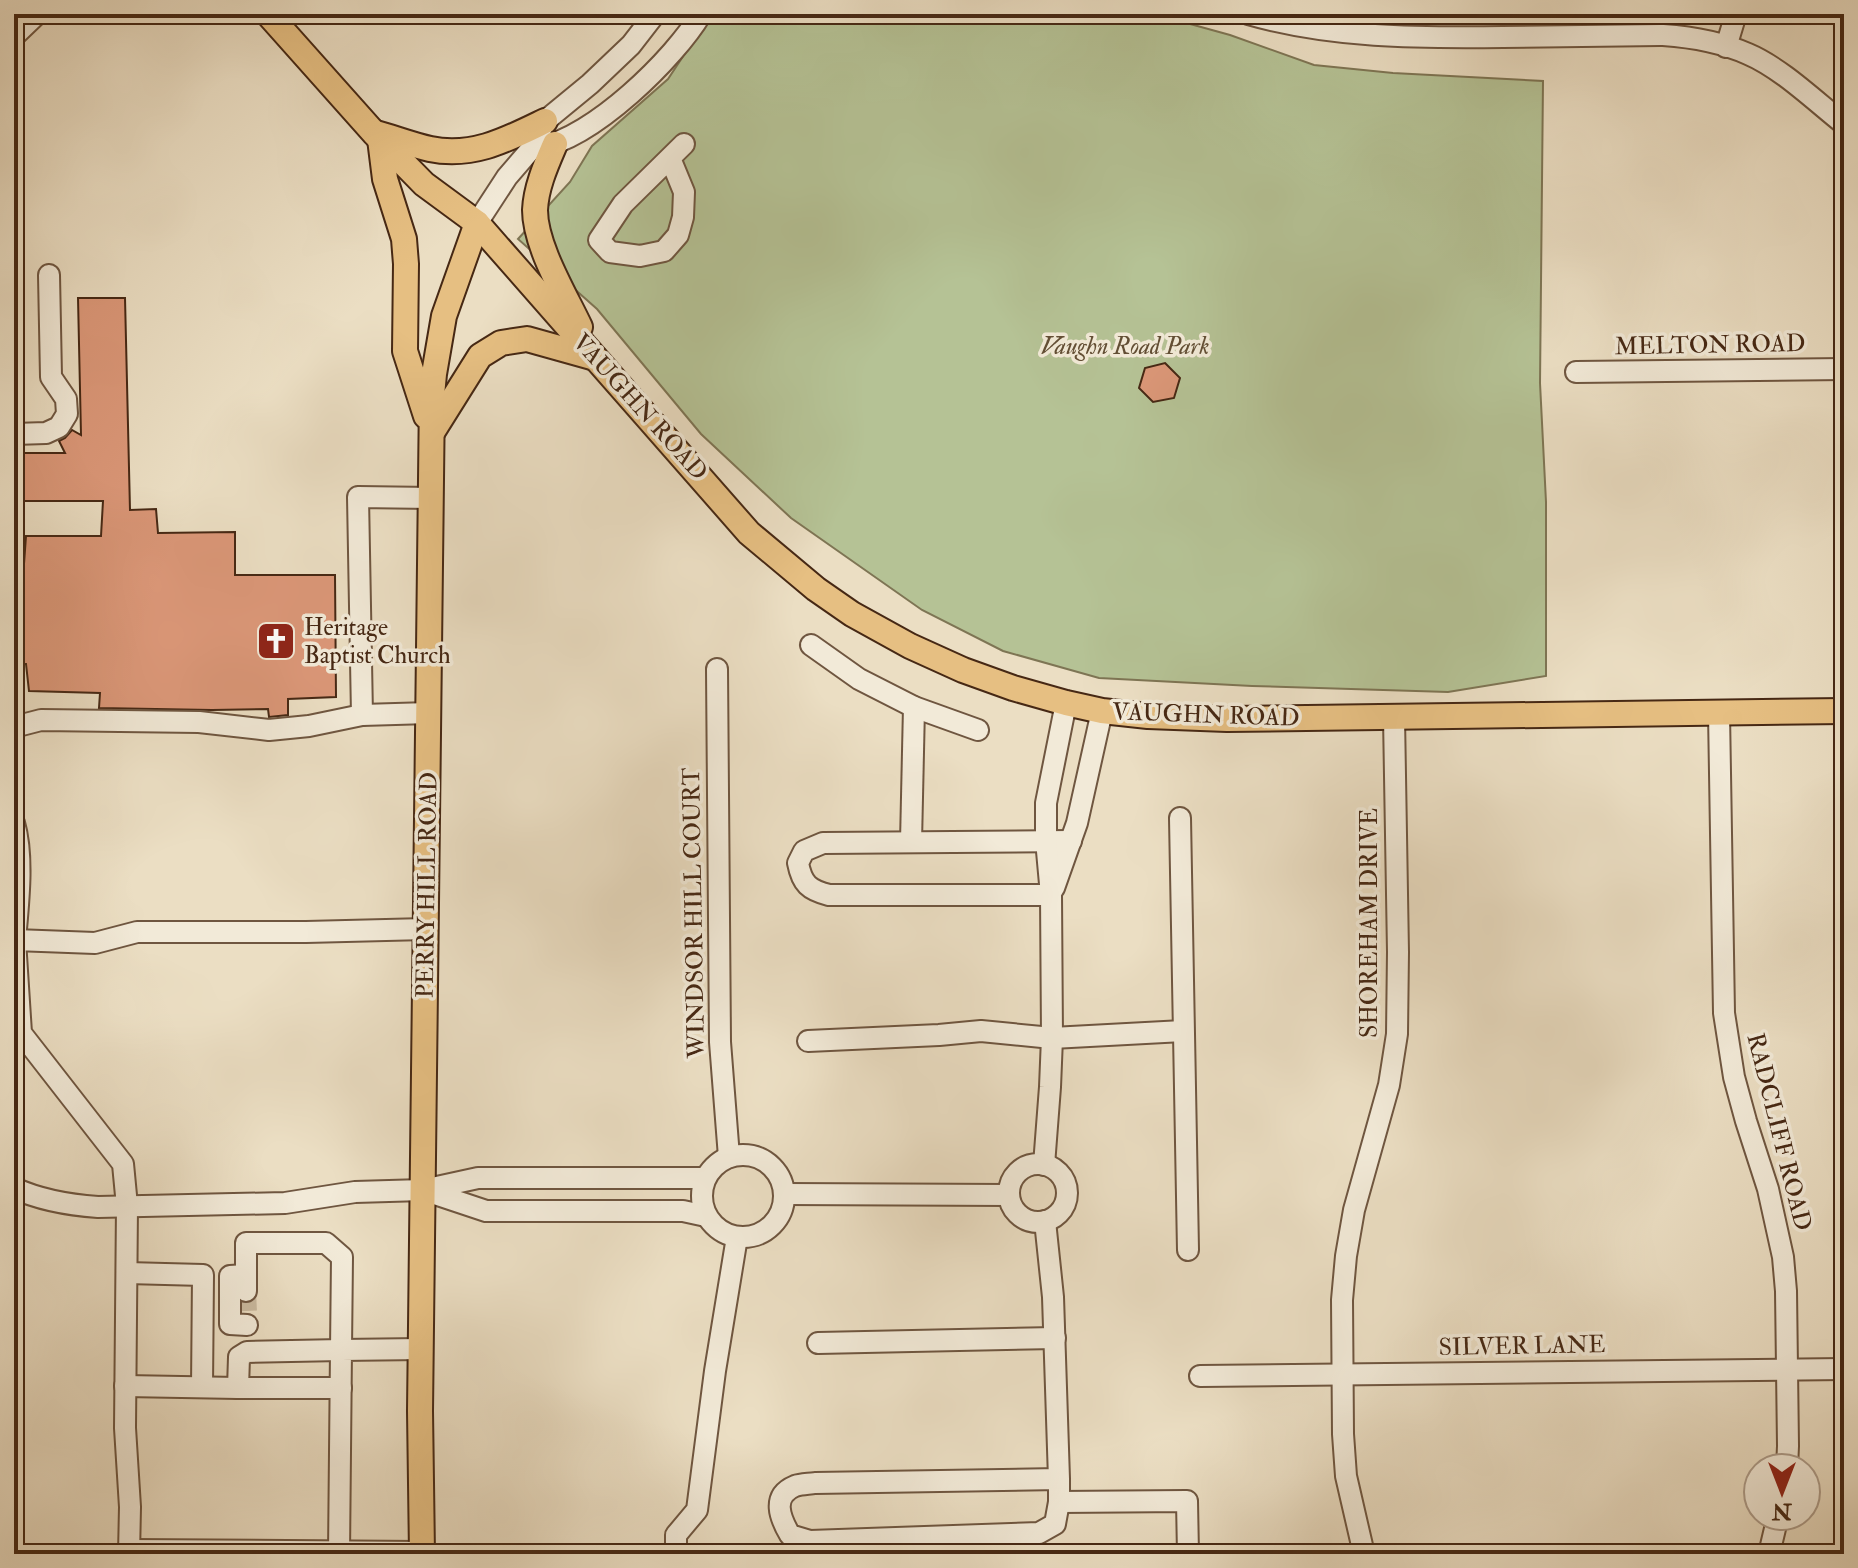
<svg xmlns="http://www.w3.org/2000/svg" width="1858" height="1568" viewBox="0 0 1858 1568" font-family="'IM FELL Double Pica',serif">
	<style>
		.green { fill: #b5c295; stroke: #7e7554; stroke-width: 2 }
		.building { fill: #db9778; stroke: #462814; stroke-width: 2 }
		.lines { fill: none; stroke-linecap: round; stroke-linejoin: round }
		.minor-tunnel { stroke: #cabaa0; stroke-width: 20; stroke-dasharray: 20 10; stroke-linecap: butt }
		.minor-casing { stroke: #6f5640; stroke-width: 24 }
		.major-casing { stroke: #462814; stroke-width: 28 }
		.minor { stroke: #f2ead8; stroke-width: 20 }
		.major { stroke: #e6bf82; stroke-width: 24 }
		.labels { text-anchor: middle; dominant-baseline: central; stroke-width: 7; stroke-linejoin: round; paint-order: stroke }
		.street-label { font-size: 24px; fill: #462814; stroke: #f2ead8 }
		.park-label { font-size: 24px; font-style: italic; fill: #624e34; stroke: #f2ead8 }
		.poi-label { font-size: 24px; fill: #462814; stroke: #f2ead8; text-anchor: start }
	</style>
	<rect width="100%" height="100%" fill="#ebdec3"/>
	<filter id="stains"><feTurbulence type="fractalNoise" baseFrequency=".0025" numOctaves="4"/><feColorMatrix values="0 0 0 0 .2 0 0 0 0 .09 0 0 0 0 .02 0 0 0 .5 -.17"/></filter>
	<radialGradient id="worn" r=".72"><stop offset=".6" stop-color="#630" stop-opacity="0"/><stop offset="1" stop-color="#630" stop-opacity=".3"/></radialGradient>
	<polygon class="green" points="711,14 1154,14 1230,35 1314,65 1393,73 1543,81 1540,383 1546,502 1546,676 1448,692 1252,686 1099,678 1003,651 922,610 791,518 701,434 597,309 518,239 570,182 592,146 668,79"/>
	<g class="building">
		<polygon points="78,298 125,298 130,510 156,509 158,533 235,532 235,575 335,575 336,697 288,699 288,715 269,717 268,709 212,710 99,708 100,693 29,691 26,664 14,664 14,563 24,564 26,536 101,536 103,501 14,501 14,453 65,453 59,441 65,438 72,430 81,435"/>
		<polygon points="1165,363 1180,378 1174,398 1153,402 1139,388 1145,368"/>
	</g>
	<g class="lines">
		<polyline class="minor-tunnel" points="246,1291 247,1312"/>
		<g class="minor-casing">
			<g id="minor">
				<path d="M1248,14C1331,38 1417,38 1503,37C1557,36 1610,36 1663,35C1692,37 1721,42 1748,54C1781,68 1815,101 1844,124"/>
				<polyline points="14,36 37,14"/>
				<polyline points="1726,47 1736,14"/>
				<path d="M540,147C593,138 674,59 701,14"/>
				<polyline points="670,158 684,192 683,217 678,235 664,251 640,256 610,252 599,240 623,204 684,144"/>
				<polyline points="477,223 507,177 532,148 545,121 590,84 631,45 655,14"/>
				<polyline points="1576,372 1844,369"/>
				<polyline points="14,434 46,433 59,427 67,414 66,399 51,377 49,275"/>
				<polyline points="811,645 859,679 914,707 978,730"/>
				<polyline points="717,669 720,1042 729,1157"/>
				<polyline points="1719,713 1724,1013 1734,1077 1746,1121 1768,1189 1783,1257 1786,1291 1788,1446 1787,1468"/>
				<polyline points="362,715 358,497 432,498"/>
				<polyline points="14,727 41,720 199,722 269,730 309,726 362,715 429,713"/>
				<polyline points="1180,818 1188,1250"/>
				<path d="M14,823C24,857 18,905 15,940"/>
				<polyline points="911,842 914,707"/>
				<polyline points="1054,888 1077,823 1102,711"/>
				<path d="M1051,895H829C809,890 802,884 798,863L804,851L823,843L1071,841"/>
				<polyline points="808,1041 939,1035 981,1031 1052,1038 1183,1031"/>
				<circle cx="743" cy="1196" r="41"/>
				<circle cx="1038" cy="1193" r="29"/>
				<polyline points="1044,1165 1050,1087 1052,1038 1051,895 1046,840 1046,803 1066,703"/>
				<path d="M14,1188C40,1200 69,1205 98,1207L285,1203L355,1192L423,1190L478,1178H705"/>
				<polyline points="423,1190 486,1211 683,1211 706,1216"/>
				<polyline points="785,1194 1009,1195"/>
				<path d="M1045,1221L1053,1297L1059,1479V1502L1055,1524L1039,1533L810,1541L790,1535C780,1518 771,1496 795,1486C801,1484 809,1484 815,1483L1059,1479"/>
				<polyline points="127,1273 203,1275 202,1387"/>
				<polyline points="246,1275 230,1276 230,1324 247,1325"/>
				<polyline points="246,1291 246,1243 326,1243 342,1257 341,1350 247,1352 239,1357 238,1388 341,1388"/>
				<polyline points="818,1343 1055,1338"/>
				<polyline points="1200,1376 1844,1369"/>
				<polyline points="125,1386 238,1388"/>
				<polyline points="1059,1502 1187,1501 1188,1554"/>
				<polyline points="129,1550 421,1552"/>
				<polyline points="129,1554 130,1507 125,1428 127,1206 123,1164 21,1033 15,940 95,943 137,932 306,932 426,929"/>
				<polyline points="339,1554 341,1350 421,1349"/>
				<polyline points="676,1554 676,1535 697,1510 715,1371 737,1237"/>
				<polyline points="1364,1554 1346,1476 1343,1434 1342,1300 1346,1256 1354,1210 1389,1085 1397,1034 1398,952 1394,717"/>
				<polyline points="1769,1554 1778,1516"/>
			</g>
		</g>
		<g class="major-casing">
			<g id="major">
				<polyline points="268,14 374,133 424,184 477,223 749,533 816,589 852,614 910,646 963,670 1013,688 1066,703 1102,711 1148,716 1227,719 1844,711"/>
				<path d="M376,133C394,138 412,145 430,149C473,158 508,139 545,121"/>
				<polyline points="380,139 385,179 404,239 406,264 405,351 426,416"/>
				<path d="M555,144C546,165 536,187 535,210C535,246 565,295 580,327"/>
				<polyline points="433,431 480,356 501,343 527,339 595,358"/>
				<polyline points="422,1554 420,1411 432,395 434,374 444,316 477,223"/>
			</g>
		</g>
		<use href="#minor" class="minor"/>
		<use href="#major" class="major"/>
	</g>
	<defs>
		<g id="church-square" transform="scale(2)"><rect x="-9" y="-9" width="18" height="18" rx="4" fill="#8f2418" stroke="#f2ead8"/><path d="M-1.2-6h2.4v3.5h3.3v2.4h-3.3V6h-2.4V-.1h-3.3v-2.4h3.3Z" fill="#fff"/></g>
	</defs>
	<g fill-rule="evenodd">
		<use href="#church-square" x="276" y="641"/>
	</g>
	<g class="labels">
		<g class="street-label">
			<text transform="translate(1710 345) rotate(-1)">MELTON ROAD</text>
			<text transform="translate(640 407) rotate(48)">VAUGHN ROAD</text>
			<text transform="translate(1206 715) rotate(2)">VAUGHN ROAD</text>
			<text transform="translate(427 885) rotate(-89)">PERRY HILL ROAD</text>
			<text transform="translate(694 913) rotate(-91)">WINDSOR HILL COURT</text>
			<text transform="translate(1369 923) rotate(-90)">SHOREHAM DRIVE</text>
			<text transform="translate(1779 1132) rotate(76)">RADCLIFF ROAD</text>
			<text transform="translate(1522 1346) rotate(-1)">SILVER LANE</text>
		</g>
		<g class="park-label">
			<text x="1125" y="346">Vaughn Road Park</text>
		</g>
		<g class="poi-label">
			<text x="304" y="627">Heritage<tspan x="304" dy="28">Baptist Church</tspan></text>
		</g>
	</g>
	<rect width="1858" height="1568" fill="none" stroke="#ebdec3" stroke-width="48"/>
	<rect x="16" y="16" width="1826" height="1536" fill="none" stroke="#462814" stroke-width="4"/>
	<rect x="24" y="24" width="1810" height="1520" fill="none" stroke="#462814" stroke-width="2"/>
	<g transform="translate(1782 1492) rotate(180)"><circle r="38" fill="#f2ead8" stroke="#ad9c8a" stroke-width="2"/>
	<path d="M0-6L14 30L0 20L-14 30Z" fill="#8f2418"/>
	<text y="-12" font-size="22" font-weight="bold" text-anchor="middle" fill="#462814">N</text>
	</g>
	<rect width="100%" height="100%" filter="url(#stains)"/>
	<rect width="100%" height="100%" fill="url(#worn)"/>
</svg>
